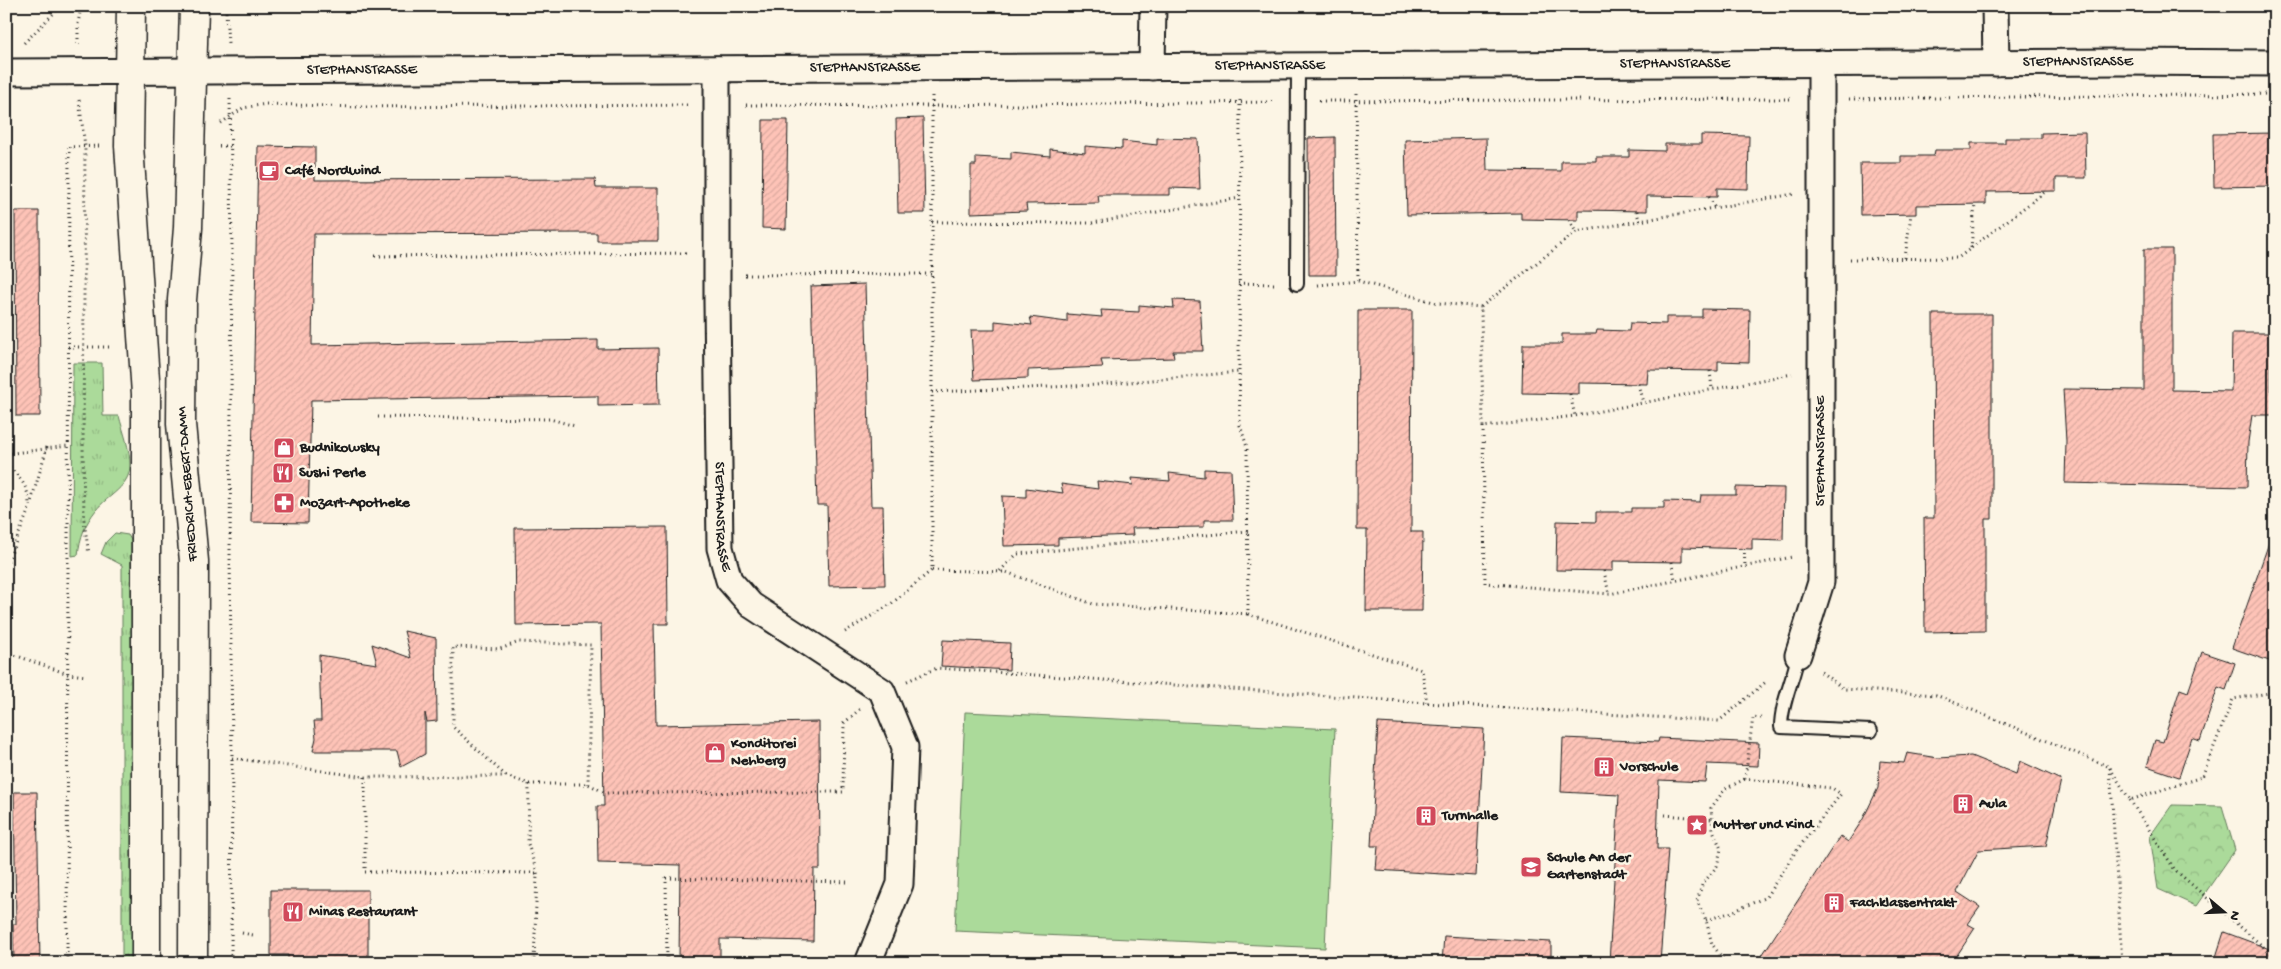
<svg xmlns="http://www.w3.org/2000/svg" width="2281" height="969" viewBox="0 0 2281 969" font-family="'Gochi Hand',sans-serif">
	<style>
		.grass { fill: url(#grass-tufts); stroke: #647b5b }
		.forest { fill: url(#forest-crowns); stroke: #647b5b }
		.pitch { fill: #abda9a; stroke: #647b5b }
		.building { fill: url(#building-hatch); stroke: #1c1c1c }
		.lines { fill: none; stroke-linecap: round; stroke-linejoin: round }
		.service-casing { stroke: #1c1c1c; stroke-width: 16 }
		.minor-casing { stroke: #1c1c1c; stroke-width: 29 }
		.secondary-casing { stroke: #1c1c1c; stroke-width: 31 }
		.path { stroke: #1c1c1c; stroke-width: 3; stroke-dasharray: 1 4; stroke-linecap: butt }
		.service { stroke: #fcf5e5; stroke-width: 12 }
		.minor { stroke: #fcf5e5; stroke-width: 25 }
		.secondary { stroke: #fcf5e5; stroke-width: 28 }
		.labels { text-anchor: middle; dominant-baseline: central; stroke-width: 5; stroke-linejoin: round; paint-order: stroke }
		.street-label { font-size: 15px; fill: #1c1c1c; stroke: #fcf5e5 }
		.poi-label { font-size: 15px; font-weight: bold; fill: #1c1c1c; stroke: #fcf5e5; text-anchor: start }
	</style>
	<defs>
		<pattern id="grass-tufts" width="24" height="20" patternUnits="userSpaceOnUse" patternTransform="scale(1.25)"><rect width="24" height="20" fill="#abda9a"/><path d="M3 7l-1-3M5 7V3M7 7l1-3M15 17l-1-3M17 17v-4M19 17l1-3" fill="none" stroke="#93ba84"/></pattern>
		<pattern id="forest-crowns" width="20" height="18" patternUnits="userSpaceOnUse" patternTransform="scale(1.25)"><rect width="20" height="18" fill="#abda9a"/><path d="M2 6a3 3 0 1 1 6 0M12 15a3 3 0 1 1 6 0" fill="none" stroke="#93ba84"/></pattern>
		<pattern id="building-hatch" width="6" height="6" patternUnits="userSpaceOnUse" patternTransform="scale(1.25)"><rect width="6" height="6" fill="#fec3b7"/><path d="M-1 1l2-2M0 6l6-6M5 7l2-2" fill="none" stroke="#d9a79d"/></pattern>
	</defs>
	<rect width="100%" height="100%" fill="#fcf5e5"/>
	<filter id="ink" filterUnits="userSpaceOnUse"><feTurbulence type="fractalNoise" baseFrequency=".02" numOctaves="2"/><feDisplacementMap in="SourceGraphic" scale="10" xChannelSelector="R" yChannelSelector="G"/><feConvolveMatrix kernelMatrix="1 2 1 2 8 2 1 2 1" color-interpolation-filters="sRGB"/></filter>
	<g filter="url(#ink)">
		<g class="grass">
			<path d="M73,363H102L103,416H119C123,431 130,449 130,465C130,487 108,495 96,510C85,524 80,537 78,555L72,556Z"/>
			<polygon points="115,533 128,535 131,540 132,963 122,963 122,565 101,554 106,542"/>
		</g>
		<polygon class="forest" points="2172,805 2222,806 2235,850 2196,906 2158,889 2150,836"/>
		<polygon class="pitch" points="965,712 1335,729 1325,948 955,931"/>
		<g class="building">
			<polygon points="923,118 925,213 898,213 896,119"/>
			<polygon points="763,120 788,120 786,229 762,228"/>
			<polygon points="2085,132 2086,178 2056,178 2056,191 1986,192 1986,204 1916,205 1916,214 1861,215 1860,163 1901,163 1901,156 1934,156 1935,150 1971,150 1971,143 2005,143 2005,138 2041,138 2041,133"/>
			<polygon points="2275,133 2275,186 2214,187 2213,134"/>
			<polygon points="1701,135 1749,136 1748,189 1717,188 1717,197 1647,196 1647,211 1578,210 1578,220 1521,219 1521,213 1407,215 1405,140 1486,138 1487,170 1561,171 1561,161 1596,161 1596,157 1629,157 1629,150 1665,151 1665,144 1701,144"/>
			<polygon points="1335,137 1336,275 1309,275 1308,138"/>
			<polygon points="1157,138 1198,139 1200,189 1170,188 1170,195 1098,195 1099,203 1026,204 1027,211 971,213 971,165 976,165 976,157 1011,159 1011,152 1050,156 1050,149 1085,153 1085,146 1122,149 1122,141 1157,145"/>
			<polygon points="258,146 315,147 315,180 595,179 596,188 658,188 658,241 597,241 597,233 314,234 312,345 598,340 598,349 658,348 659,405 598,406 598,396 311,400 308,523 251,522"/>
			<polygon points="15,211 39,211 40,416 16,416"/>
			<polygon points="2144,249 2172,249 2172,390 2231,391 2232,333 2271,333 2271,391 2275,391 2275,415 2252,415 2248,442 2247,487 2065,483 2066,441 2063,389 2144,390"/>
			<polygon points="865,284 871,506 883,506 885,585 829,586 827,505 817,505 811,286"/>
			<polygon points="1173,300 1200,301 1203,351 1173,351 1174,358 1101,360 1103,367 1028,370 1028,378 974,380 971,330 995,330 995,321 1032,325 1030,317 1067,322 1067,314 1102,317 1101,310 1139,312 1139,305 1174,308"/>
			<polygon points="1702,309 1750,310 1749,362 1718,361 1718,371 1648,370 1647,384 1579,383 1579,394 1522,393 1523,344 1562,344 1562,334 1596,334 1597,330 1629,331 1630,323 1666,324 1666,317 1702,317"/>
			<polygon points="1358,310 1412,310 1411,532 1423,532 1422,611 1366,611 1367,530 1357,530"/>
			<polygon points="1933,314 1992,314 1992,519 1985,519 1985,631 1925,632 1924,518 1934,518"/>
			<polygon points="1204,469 1231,470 1233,520 1204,520 1204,527 1132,528 1133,535 1058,538 1058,545 1004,546 1002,496 1026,497 1026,488 1063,493 1061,484 1098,489 1097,481 1133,485 1132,478 1170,481 1169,473 1204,477"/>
			<polygon points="1736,487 1784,488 1783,540 1752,539 1752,549 1682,547 1682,562 1613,561 1613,571 1556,570 1557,521 1596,522 1596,512 1631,512 1631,508 1664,508 1664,501 1700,502 1701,495 1736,495"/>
			<polygon points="667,527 668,624 654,624 656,725 819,722 820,869 814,869 813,941 720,939 720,963 679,963 680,865 598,863 597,806 604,806 601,624 516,625 515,528"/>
			<polygon points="2271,537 2275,538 2275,663 2232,648"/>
			<polygon points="404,631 436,638 437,721 427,722 425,713 425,754 401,767 397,751 313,751 316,738 314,721 321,721 319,655 377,664 372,644 411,658"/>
			<polygon points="943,640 1010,643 1009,670 941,666"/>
			<polygon points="2202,652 2235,663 2226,690 2218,687 2200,741 2192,738 2179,777 2147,766 2155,740 2163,742 2180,689 2188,692"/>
			<polygon points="1378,723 1484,729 1476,876 1376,870 1378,846 1371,846"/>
			<polygon points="1563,738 1658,742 1659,738 1759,743 1758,766 1707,764 1705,782 1659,780 1657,849 1668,849 1660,963 1609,963 1619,795 1561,792"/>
			<polygon points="1907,753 1938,758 1971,756 2016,774 2020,761 2061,780 2046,846 1979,850 1957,892 1980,907 1968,924 1975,928 1952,963 1757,963 1840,836 1848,842 1863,819 1878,788 1880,761 1904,763"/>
			<polygon points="14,792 37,792 40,963 14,963 13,924 16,924"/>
			<polygon points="271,890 368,890 368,963 288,963 288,955 271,955"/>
			<polygon points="2224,932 2275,951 2275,963 2214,963"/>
			<polygon points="1444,936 1551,942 1551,963 1442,963"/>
		</g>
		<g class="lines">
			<g class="service-casing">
				<g id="service">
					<polyline points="1297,284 1298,66"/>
					<path d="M1798,655C1794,679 1781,703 1781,727L1871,731"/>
				</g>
			</g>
			<g class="minor-casing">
				<g id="minor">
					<polyline points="1995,6 1996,63"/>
					<polyline points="1152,67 1153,6"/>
					<path id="s1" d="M717,69V302L720,548L729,580L751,605L882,691L905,747L900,884L868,963"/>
					<path id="s2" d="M6,72L2121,62L2275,63"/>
					<polyline points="1798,655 1821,582 1821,63"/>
				</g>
			</g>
			<g class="secondary-casing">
				<g id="secondary">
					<polyline points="131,6 129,146 146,394 146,963"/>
					<polyline points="193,963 194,561 181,424 182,300 188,228 194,6"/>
				</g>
			</g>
			<g class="path">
				<polyline points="226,12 228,43"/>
				<polyline points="24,43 61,6"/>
				<polyline points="78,44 78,24 81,6"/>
				<polyline points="1356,94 1358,281"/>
				<polyline points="230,99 232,250 230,553 232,757 231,963"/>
				<polyline points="1849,99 2275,94"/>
				<polyline points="79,100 85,146 83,445 84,522 89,554"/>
				<polyline points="1240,100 1239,372 1240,425 1247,447 1248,614 1422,670 1427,703"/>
				<polyline points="1319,101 1792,99"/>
				<polyline points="746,105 933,106 1275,102"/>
				<polyline points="221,123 243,108 266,104 356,107 690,105"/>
				<polyline points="219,146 231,146"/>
				<polyline points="1709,197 1715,208"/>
				<polyline points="1637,211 1639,221"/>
				<polyline points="1569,220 1576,232"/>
				<polyline points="932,222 1092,223 1240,198"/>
				<polyline points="1971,248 1975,204"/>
				<polyline points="375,256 689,253"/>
				<polyline points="1905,258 1911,214"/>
				<polyline points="1850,259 1958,258 2046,191"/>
				<polyline points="745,275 932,274"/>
				<polyline points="1238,283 1275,284"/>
				<polyline points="1318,285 1358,281 1437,303 1481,307 1483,427 1575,416 1792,374"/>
				<polyline points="1481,307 1576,232 1794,194"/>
				<polyline points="68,347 109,347"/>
				<polyline points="1710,371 1712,389"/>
				<polyline points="1638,384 1643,403"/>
				<polyline points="932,392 1096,385 1239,372"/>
				<polyline points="1570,394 1575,416"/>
				<polyline points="378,417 550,419 575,426"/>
				<polyline points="1483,427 1485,583 1609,594 1792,557"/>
				<polyline points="6,454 68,446"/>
				<path d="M6,464C19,476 29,486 29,505"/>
				<polyline points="1744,548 1745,566"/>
				<polyline points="1672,562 1675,580"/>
				<polyline points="6,566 29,509 47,447"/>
				<polyline points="932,570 1006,572 1093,604 1248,614"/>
				<polyline points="1000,571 1017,554 1248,531"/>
				<polyline points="1604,571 1609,594"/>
				<polyline points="845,632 891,604 932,570 932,96"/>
				<polyline points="6,652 68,674 87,676"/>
				<polyline points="1821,672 1844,689 1936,695 2110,767 2122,963"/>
				<polyline points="907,681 937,668 1427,703 1719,721 1767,681"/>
				<polyline points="232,758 365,777 506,776 529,784 528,844 537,873 534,963"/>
				<polyline points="2110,768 2130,800 2202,777 2233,699 2275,692"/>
				<polyline points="506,776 453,727 453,647 500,649 519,642 591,645 588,784"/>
				<polyline points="365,777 365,872 537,873"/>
				<polyline points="529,784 588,784 606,793 843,792 844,723 860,709"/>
				<polyline points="2130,800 2175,870 2275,957"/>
				<polyline points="1665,815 1712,819"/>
				<polyline points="1706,920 1732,912 1766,897 1796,851 1841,794 1832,788 1745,779 1753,717 1761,718"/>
				<polyline points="242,933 253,935"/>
				<polyline points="67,963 69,147 100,146"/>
				<polyline points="667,963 666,878 849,882"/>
				<polyline points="1726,963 1712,944 1706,920 1697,901 1702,885 1717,866 1721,849 1713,830 1711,808 1725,789 1745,779"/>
			</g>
			<use href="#service" class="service"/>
			<use href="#minor" class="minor"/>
			<use href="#secondary" class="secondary"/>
		</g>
	</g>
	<defs>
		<g id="cafe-square" transform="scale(1.125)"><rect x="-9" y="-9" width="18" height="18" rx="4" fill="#d1495b" stroke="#fcf5e5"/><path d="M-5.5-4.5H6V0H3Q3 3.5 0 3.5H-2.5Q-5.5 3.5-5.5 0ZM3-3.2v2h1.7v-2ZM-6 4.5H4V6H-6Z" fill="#fff"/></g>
		<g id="shop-square" transform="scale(1.125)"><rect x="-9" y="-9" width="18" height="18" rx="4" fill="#d1495b" stroke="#fcf5e5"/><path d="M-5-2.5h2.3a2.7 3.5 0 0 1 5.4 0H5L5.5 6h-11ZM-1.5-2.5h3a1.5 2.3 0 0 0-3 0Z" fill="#fff"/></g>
		<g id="restaurant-square" transform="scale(1.125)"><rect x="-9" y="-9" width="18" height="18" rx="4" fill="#d1495b" stroke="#fcf5e5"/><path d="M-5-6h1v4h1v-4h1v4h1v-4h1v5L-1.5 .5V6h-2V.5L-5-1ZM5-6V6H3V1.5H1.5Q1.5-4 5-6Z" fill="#fff"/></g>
		<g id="pharmacy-square" transform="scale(1.125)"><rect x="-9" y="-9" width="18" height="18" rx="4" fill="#d1495b" stroke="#fcf5e5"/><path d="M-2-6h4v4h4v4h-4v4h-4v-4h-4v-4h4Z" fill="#fff"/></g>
		<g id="building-square" transform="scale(1.125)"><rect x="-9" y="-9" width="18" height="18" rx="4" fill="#d1495b" stroke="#fcf5e5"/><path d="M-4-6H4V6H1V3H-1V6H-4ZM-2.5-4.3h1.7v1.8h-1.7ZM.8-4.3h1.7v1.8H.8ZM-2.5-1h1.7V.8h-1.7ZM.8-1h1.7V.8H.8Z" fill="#fff"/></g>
		<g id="sight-square" transform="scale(1.125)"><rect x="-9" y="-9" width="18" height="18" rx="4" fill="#d1495b" stroke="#fcf5e5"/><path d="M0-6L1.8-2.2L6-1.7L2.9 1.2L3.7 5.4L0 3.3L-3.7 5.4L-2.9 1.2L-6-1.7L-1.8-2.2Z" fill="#fff"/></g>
		<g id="school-square" transform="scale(1.125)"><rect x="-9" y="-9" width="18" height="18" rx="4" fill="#d1495b" stroke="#fcf5e5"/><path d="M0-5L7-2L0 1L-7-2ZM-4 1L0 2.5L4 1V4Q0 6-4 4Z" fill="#fff"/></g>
	</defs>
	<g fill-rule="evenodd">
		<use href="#cafe-square" x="269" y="171"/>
		<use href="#shop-square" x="284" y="448"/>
		<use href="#restaurant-square" x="283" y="473"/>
		<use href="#pharmacy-square" x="284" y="503"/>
		<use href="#shop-square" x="715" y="753"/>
		<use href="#building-square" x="1604" y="767"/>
		<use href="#building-square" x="1963" y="804"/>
		<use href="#building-square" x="1426" y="816"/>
		<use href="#sight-square" x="1697" y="825"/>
		<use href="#school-square" x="1531" y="867"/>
		<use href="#building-square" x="1834" y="903"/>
		<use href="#restaurant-square" x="293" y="912"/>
	</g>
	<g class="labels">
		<g class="street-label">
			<text stroke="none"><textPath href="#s2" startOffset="2072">STEPHANSTRASSE</textPath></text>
			<text stroke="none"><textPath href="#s2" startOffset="1669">STEPHANSTRASSE</textPath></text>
			<text stroke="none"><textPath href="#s2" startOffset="1264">STEPHANSTRASSE</textPath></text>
			<text stroke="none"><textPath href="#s2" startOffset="859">STEPHANSTRASSE</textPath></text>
			<text stroke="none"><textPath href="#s2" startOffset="356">STEPHANSTRASSE</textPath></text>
			<text transform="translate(1821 451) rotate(-90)">STEPHANSTRASSE</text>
			<text transform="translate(188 484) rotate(-94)">FRIEDRICH-EBERT-DAMM</text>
			<text stroke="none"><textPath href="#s1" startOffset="448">STEPHANSTRASSE</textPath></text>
		</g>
		<g class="poi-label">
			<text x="285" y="171">Café Nordwind</text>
			<text x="300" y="448">Budnikowsky</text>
			<text x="299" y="473">Sushi Perle</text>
			<text x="300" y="503">Mozart-Apotheke</text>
			<text x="731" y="744">Konditorei<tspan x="731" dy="17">Nehberg</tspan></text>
			<text x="1620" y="767">Vorschule</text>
			<text x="1979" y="804">Aula</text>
			<text x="1442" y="816">Turnhalle</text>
			<text x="1713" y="825">Mutter und Kind</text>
			<text x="1547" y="858">Schule An der<tspan x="1547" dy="17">Gartenstadt</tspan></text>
			<text x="1850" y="903">Fachklassentrakt</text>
			<text x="309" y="912">Minas Restaurant</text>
		</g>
	</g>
	<rect width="2281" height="969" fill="none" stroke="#fcf5e5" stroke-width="25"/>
	<rect x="12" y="12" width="2256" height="944" fill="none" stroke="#1c1c1c" stroke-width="2" filter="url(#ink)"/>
	<g transform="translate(2224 912) rotate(109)" stroke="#fcf5e5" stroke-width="4" paint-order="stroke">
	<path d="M0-4L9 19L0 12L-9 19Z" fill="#1c1c1c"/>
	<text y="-8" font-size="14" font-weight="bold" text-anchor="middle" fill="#1c1c1c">N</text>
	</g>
</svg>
